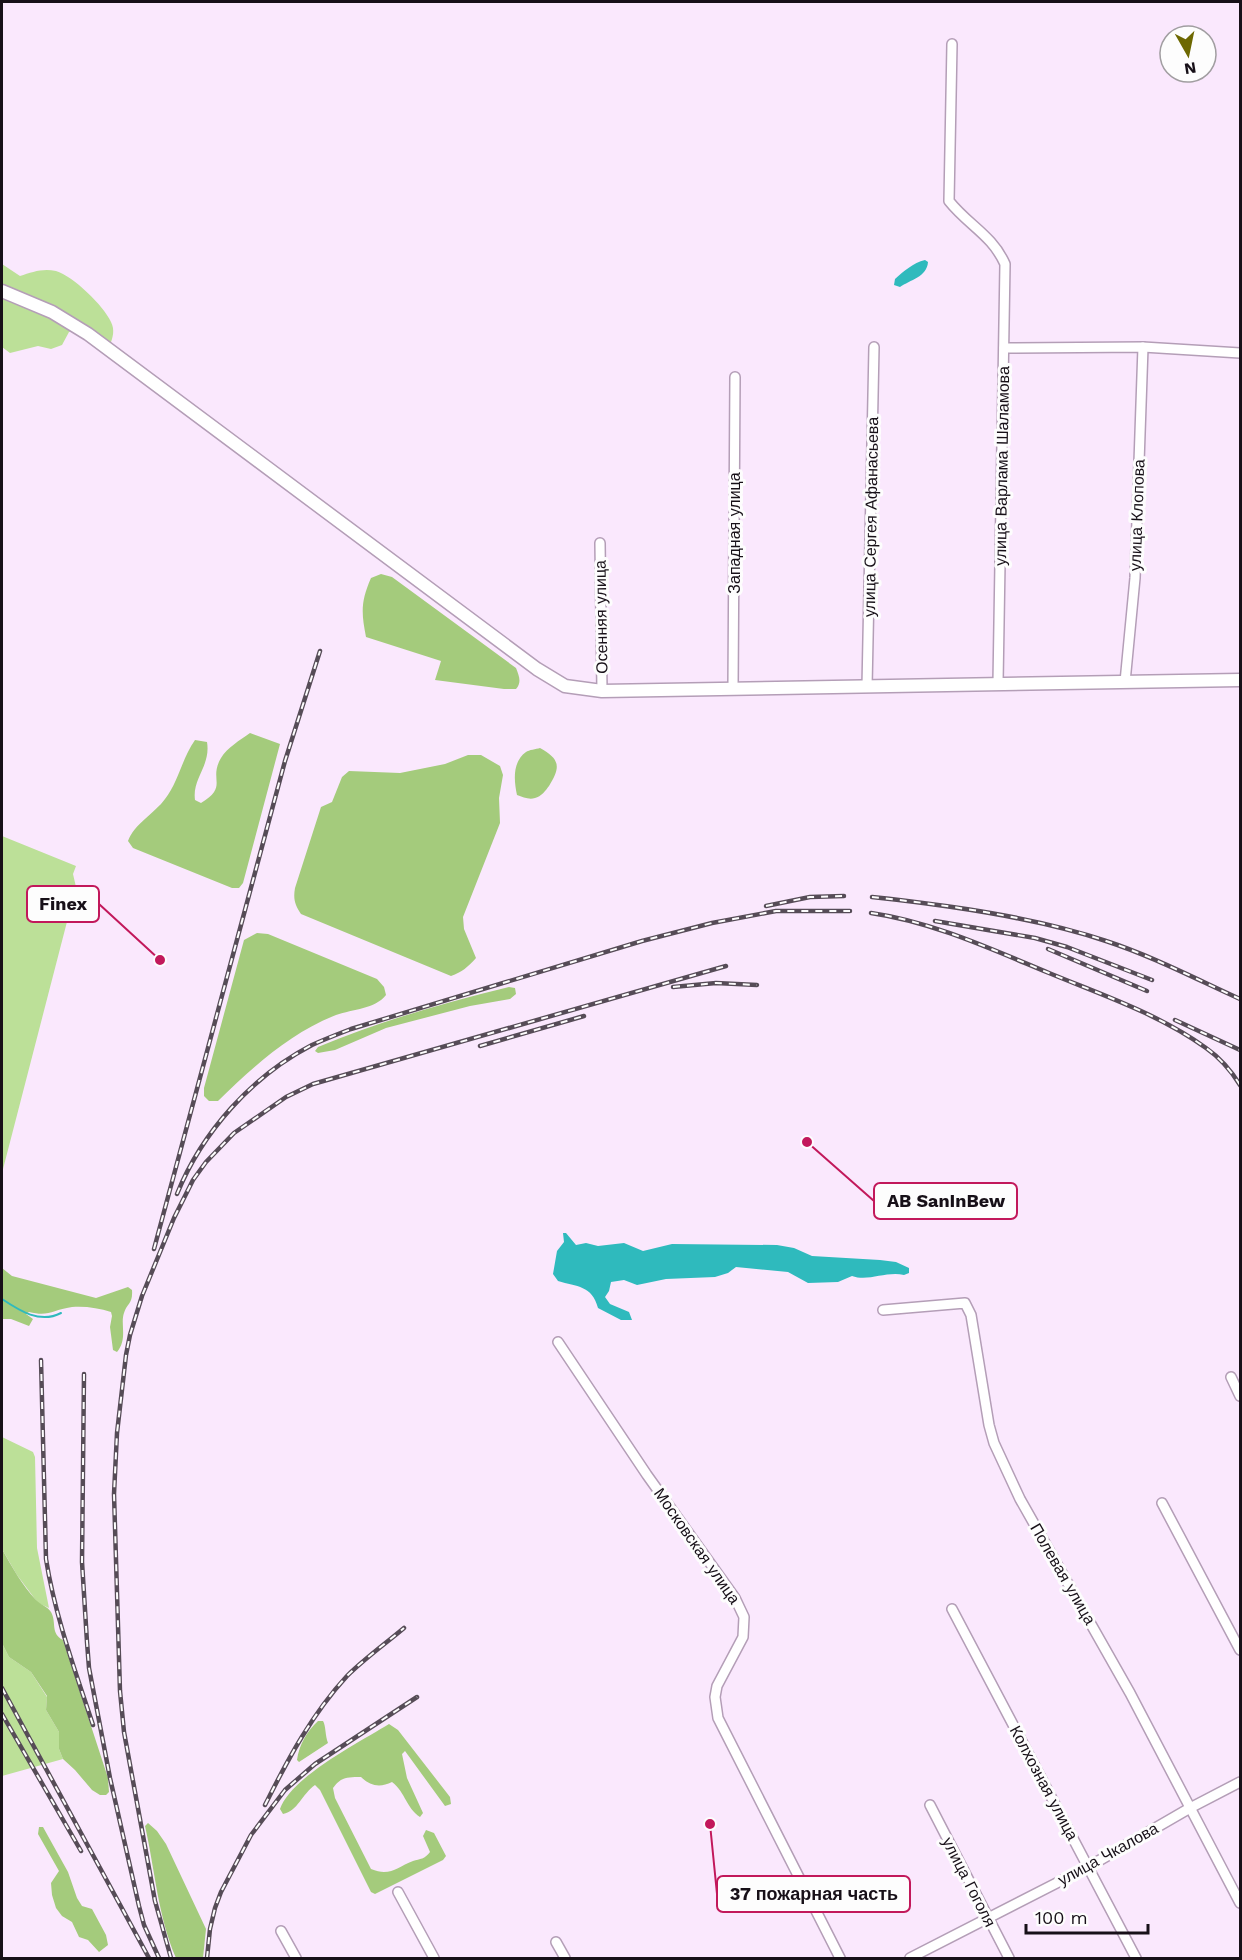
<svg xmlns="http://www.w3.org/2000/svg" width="1242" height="1960" viewBox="0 0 1242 1960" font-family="'Work Sans',sans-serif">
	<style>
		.green { fill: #bce098 }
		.forest { fill: #a4cb7c }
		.water { fill: #2fbabd }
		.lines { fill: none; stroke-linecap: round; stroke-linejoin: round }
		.stream { stroke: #2fbabd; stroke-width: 2 }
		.street-casing { stroke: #b49eb7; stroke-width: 12 }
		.secondary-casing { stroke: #b49eb7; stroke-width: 15 }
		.street { stroke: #fff; stroke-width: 9 }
		.secondary { stroke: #fff; stroke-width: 12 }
		.rail-casing { stroke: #564c57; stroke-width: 4.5 }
		.rail { stroke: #fdfdfd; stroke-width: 2; stroke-dasharray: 7; stroke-linecap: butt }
		.labels { text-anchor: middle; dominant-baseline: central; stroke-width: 6; stroke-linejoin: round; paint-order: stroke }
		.street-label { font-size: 16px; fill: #171018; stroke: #fdfdfd }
		.leader { fill: none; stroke: #c2185b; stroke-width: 2 }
		.callout-dot { fill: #c2185b; stroke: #fdfdfd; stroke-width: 2 }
		.callout { fill: #fdfdfd; stroke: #c2185b; stroke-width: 2 }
		.callout-label { font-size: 18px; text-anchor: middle; font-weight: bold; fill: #171018 }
	</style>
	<rect width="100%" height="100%" fill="#fae8fd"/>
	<g class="green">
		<path d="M2,264L20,276C32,272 43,268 56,271C73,276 104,306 111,322C115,330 113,337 110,345L80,327L69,332L62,345L51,349L38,346L10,353L2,347Z"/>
		<polygon points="2,836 76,866 73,874 76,887 2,1173"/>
		<polygon points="2,1437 33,1452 35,1457 37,1548 49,1608 38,1603 17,1575 2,1549"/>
		<polygon points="2,1643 9,1657 31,1672 47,1697 46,1710 59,1732 59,1749 63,1759 2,1776"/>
	</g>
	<g class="forest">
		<path d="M381,574L392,577L516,668C519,676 522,682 516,689H504L435,680L441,661L366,637C361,612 361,601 371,578Z"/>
		<path d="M250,733L280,744L243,883L239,888H232L133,848L128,841C134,824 155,813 165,799C179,781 182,758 195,740L207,742C211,766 192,778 195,800L201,803C229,786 208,780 221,758C227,748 240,740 250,733Z"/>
		<path d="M540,748C560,759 561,767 549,786C546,790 541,797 535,798C529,800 523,797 517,795C514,781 512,762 526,752C529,750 536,749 540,748Z"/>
		<path d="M468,755H481L500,766L503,775L499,798L500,823L463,917L464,929L476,958C468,967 462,972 451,976L301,914C295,905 293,899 295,888L321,807L332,802L342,777L349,771L400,773L445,764Z"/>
		<path d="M257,933L268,934L377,979L384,987L386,995C375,1009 353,1009 336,1015C290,1033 253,1067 218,1101H209L204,1096V1088L244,940Z"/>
		<path d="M509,987L515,988L516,994L510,999L470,1006L386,1028L335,1050L318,1053L315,1051L318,1047C380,1021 444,1003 509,987Z"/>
		<path d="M2,1268L12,1276L96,1298L128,1287L132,1290C133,1304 127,1303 124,1313C120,1324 128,1339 117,1352L113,1350L110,1327L112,1316L111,1312C99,1308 85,1306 72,1307C52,1310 49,1317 29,1312L26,1314L33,1319L29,1326L11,1319H2Z"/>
		<path d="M2,1549C12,1567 22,1585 36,1600C41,1605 47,1606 51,1612C57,1623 50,1633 63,1640L108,1778L109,1792L106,1795H100L92,1790L75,1770L63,1759L59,1749V1732L46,1710L47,1696L31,1672L9,1657L2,1643Z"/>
		<path d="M318,1721H323C326,1726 325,1736 328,1743L299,1762L297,1760C299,1745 307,1731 318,1721Z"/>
		<path d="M389,1724L398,1730L450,1797L451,1804L445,1806L405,1751L402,1754L407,1778L423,1813L420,1817C406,1808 406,1793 392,1782C380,1788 370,1786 361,1777C347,1777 341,1777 333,1788L335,1798L371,1869C390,1877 397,1867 413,1861C420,1859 425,1859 430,1852L423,1836L426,1830L434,1833L446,1856L443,1860L375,1894L371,1892L320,1790L315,1785C302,1794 298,1811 283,1814L280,1809C291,1777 360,1742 389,1724Z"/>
		<path d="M148,1823L157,1831L166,1844L206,1929L203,1958H176C158,1917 155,1870 145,1826Z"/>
		<polygon points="39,1827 43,1827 68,1872 77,1898 82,1906 92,1909 106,1935 108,1945 99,1952 88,1940 79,1937 72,1922 62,1916 56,1908 52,1895 51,1883 59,1871 38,1834"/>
	</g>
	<g class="water">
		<path d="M925,260L928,262C927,277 910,280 900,287L894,285L895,279C904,271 913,263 925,260Z"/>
		<path d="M563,1233H566L576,1245L586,1243L598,1246L624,1243L643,1251L672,1244L777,1245L794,1248L812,1256L880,1260L896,1262L909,1268V1273L904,1275C886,1271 868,1282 852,1276L838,1282L808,1283L788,1272L736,1267L728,1273L715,1277L666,1279L637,1285L624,1280L611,1282L609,1291L605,1297L610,1304L629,1312L632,1320H621L598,1308C592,1285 577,1287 558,1281L553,1274L557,1251L564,1242Z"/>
	</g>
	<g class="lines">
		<path class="stream" d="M2,1299C20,1311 40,1324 61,1313"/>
		<g class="street-casing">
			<g id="street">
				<path d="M952,44L949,201C968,225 992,235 1005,264L998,683"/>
				<polyline points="1004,348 1143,347 1240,353"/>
				<polyline points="600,543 602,691"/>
				<polyline points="1125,682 1135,578 1143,347"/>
				<polyline points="867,687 874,347"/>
				<polyline points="733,689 735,377"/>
				<polyline points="883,1310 965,1303 971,1315 989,1425 994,1443 1020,1499 1130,1693 1240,1903"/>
				<polyline points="558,1342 647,1475 735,1598 744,1617 743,1637 717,1686 715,1697 718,1718 840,1958"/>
				<polyline points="1231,1377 1240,1396"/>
				<polyline points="1162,1503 1240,1650"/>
				<polyline points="952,1609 1136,1958"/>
				<polyline points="930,1805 1009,1958"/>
				<polyline points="398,1892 434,1958"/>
				<polyline points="281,1931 296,1958"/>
				<polyline points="556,1942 565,1958"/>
				<polyline points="910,1958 1088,1867 1190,1808 1240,1782"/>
			</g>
		</g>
		<g class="secondary-casing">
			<polyline id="secondary" points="2,291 52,312 88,334 537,669 565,686 602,691 1240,680"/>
		</g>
		<use href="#street" class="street"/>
		<use href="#secondary" class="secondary"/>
		<g class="rail-casing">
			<g id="rail">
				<path d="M872,897C947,905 1035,917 1106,941C1152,956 1196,979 1240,999"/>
				<polyline points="766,906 810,897 844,896"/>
				<path d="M871,913C933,922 991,949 1049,973C1102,995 1159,1014 1206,1048C1219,1057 1232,1072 1240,1085"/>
				<polyline points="935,921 1035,938 1067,947 1152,980"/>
				<polyline points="1048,949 1147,991"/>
				<polyline points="673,987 716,983 757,985"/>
				<polyline points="1175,1020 1240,1050"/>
				<polyline points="480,1046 584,1016"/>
				<path d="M177,1194C202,1132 252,1076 312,1045C325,1039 338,1034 351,1029L642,941L712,923L776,911H850"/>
				<polyline points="154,1249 285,761 320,651"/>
				<path d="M41,1360L46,1559C55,1616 75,1670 93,1725"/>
				<polyline points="84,1374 82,1562 87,1642 89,1668 110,1778 139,1906 144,1925 159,1958"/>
				<polyline points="2,1688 149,1958"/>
				<polyline points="2,1714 81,1851"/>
				<path d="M265,1805C288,1759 312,1714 347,1676C364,1659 385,1644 404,1628"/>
				<polyline points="171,1958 155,1901 124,1732 120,1691 114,1494 117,1433 126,1355 130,1335 142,1296 174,1218 193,1180 206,1162 234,1133 286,1097 313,1084 726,966"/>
				<polyline points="207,1958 210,1929 215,1908 221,1892 251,1835 285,1790 315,1764 417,1697"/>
			</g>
		</g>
		<use href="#rail" class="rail"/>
	</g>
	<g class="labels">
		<g class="street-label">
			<text transform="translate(1002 466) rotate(-89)">улица Варлама Шаламова</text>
			<text transform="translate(1137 515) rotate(-88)">улица Клопова</text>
			<text transform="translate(871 517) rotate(-89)">улица Сергея Афанасьева</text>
			<text transform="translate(734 533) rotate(-90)">Западная улица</text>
			<text transform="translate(601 617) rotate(-91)">Осенняя улица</text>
			<text transform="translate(697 1546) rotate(55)">Московская улица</text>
			<text transform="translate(1063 1574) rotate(60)">Полевая улица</text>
			<text transform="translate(1044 1783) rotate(62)">Колхозная улица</text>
			<text transform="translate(1108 1854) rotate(-29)">улица Чкалова</text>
			<text transform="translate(969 1882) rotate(63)">улица Гоголя</text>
		</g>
	</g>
	<path class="leader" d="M160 960L99 904M807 1142L874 1201M710 1824L717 1894"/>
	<g class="callout-dot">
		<circle cx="160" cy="960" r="6"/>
		<circle cx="807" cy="1142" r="6"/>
		<circle cx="710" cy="1824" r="6"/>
	</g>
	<g class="callout">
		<rect x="27" y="886" width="72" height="36" rx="6"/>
		<rect x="874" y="1183" width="143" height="36" rx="6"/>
		<rect x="717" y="1876" width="193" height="36" rx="6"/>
	</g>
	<g class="callout-label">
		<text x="63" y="910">Finex</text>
		<text x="946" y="1207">AB SanInBew</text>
		<text x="814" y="1900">37 пожарная часть</text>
	</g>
	<rect width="1242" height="1960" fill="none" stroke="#171018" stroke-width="6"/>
	<g transform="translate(1188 54) rotate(171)"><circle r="28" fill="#fdfdfd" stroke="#a19ea1" stroke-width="1.5"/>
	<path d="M0-4.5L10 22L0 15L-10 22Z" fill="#6d6801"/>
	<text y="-9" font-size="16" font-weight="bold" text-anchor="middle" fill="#171018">N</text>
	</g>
	<path d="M1026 1924v9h122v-9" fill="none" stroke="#171018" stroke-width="3"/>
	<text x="1035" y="1924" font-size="18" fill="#171018" stroke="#fdfdfd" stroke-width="4.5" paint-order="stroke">100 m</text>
</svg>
